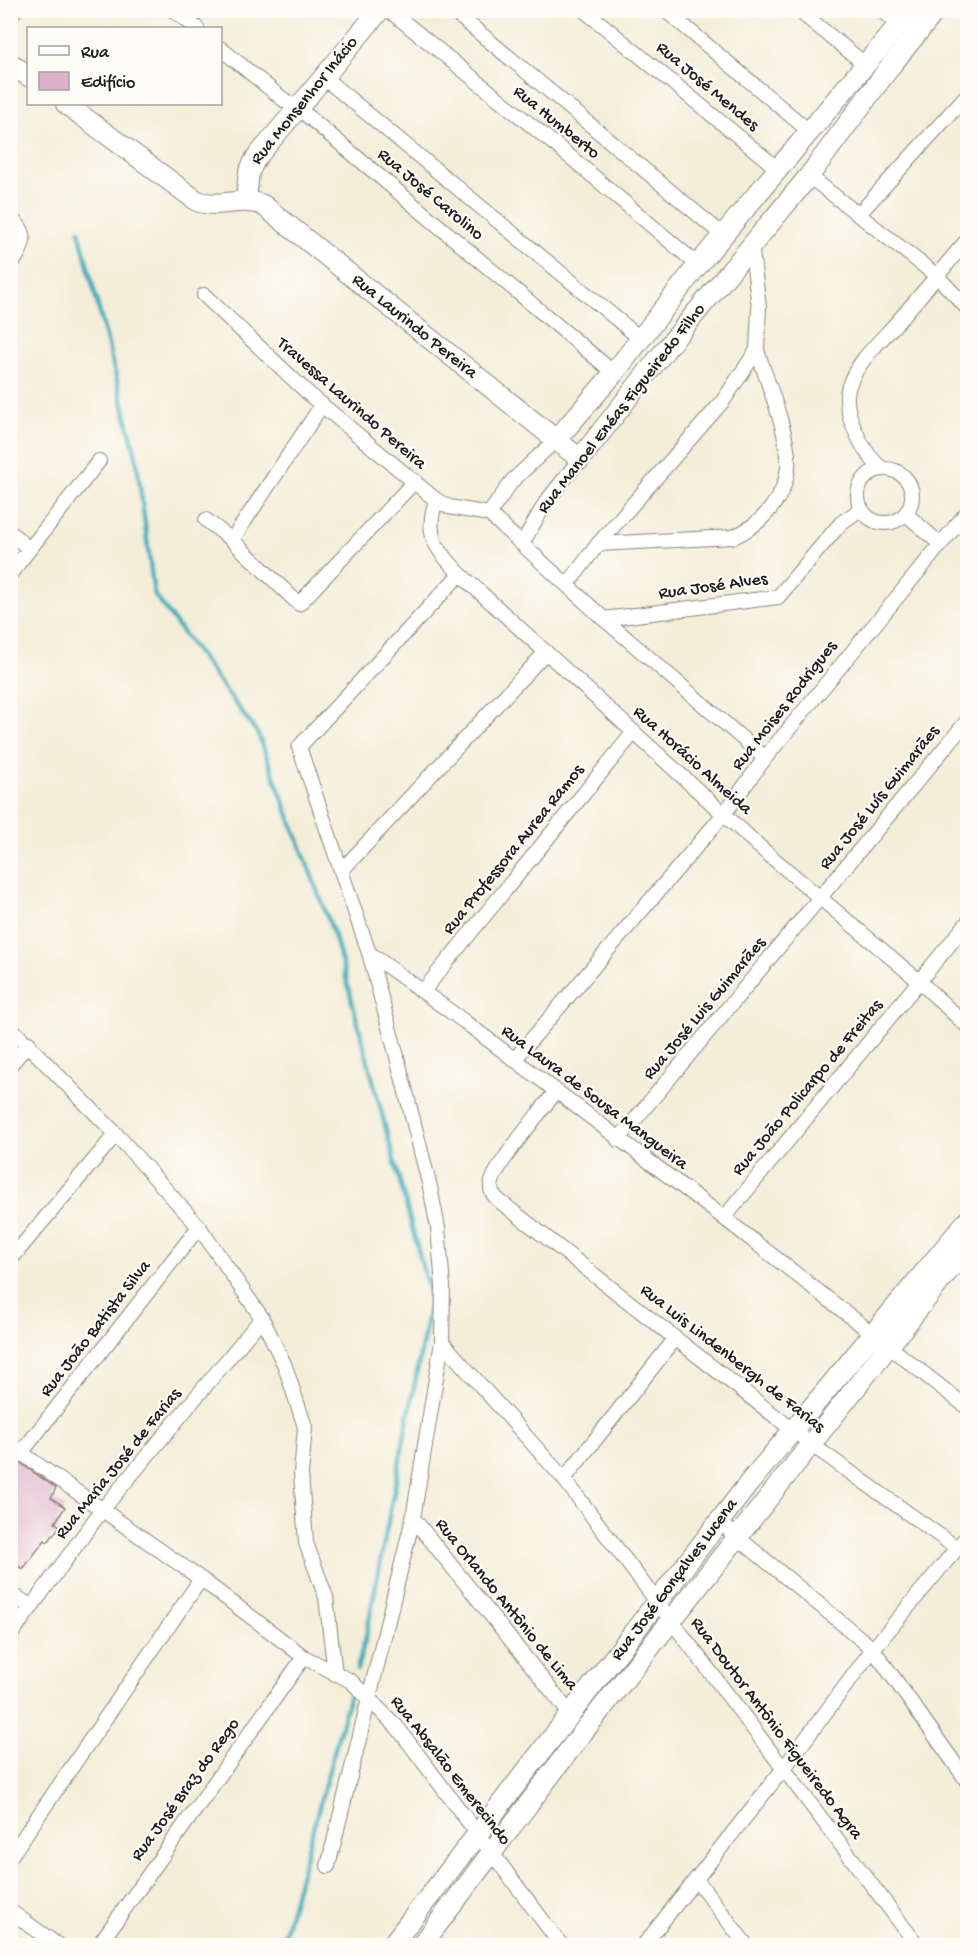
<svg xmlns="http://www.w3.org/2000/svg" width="978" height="1956" viewBox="0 0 978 1956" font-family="'Gochi Hand',sans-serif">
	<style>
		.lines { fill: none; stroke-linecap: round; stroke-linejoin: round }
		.stream { stroke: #3fadbd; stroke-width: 4.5 }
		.building { fill: #deb0c9 }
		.street-casing { stroke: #88847a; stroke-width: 16 }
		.secondary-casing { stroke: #88847a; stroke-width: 22 }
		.street { stroke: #fff; stroke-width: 14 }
		.secondary { stroke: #fff; stroke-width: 20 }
		.labels { text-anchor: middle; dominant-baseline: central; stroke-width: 4.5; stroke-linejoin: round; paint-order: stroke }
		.street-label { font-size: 18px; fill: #1c1c1c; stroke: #fdfcf7 }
	</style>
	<rect width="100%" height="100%" fill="#fdfcf7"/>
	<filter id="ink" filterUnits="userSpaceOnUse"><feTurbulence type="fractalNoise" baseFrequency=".0167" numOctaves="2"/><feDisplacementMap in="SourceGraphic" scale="12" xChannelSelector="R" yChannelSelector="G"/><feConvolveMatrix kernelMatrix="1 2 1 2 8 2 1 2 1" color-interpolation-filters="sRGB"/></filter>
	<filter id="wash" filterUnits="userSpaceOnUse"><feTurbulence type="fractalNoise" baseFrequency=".008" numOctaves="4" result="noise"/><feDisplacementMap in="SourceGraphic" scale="24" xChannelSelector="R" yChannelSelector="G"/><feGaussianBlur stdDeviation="1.35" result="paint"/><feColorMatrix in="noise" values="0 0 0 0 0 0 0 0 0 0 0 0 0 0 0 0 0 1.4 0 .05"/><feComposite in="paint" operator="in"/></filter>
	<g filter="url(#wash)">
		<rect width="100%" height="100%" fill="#f4edd8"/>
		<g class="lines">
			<g class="stream">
				<polyline points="79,231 136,456 154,594 258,734 335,937 431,1299 366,1636 357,1669"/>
				<polyline points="281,1946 349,1697"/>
			</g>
		</g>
		<g id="blocks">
			<polygon class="building" points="10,1456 56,1488 51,1498 65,1507 55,1523 60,1526 48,1542 45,1540 23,1569 10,1561"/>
		</g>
	</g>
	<g filter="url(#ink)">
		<use href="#blocks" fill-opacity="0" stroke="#88847a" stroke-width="1.5"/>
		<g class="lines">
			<g class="street-casing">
				<g id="street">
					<polyline points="173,10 197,28"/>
					<polyline points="389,10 574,160 698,265"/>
					<polyline points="452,10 724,236"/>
					<polyline points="584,10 778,169"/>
					<polyline points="665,10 809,131"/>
					<polyline points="798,10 866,65"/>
					<polyline points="881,10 898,25"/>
					<polyline points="10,17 15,10"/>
					<polyline points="220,48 284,100 298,108 614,373"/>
					<polyline points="323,77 641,339"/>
					<polyline points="809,176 937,276 968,309"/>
					<polyline points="858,215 968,94"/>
					<path d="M10,218C32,233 23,248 10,267"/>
					<polyline points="204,295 310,395 436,500 449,507 489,514 604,619 765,758"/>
					<path d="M883,469C864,456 842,412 848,389C855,362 883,339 900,319C923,293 945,266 968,239"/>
					<circle cx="885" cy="496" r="27"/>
					<path d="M436,500C424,537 436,548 460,574L762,849L919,981L968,1027"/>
					<polyline points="489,514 512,481 556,440"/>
					<polyline points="906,514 939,543"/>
					<polyline points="206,520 232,540 299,604 415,481"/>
					<polyline points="10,532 29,549"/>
					<polyline points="232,540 322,405"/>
					<polyline points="523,542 546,502 580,459"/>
					<path d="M598,544L733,537C760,526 785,499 788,467C791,439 766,379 757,350"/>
					<polyline points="10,574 99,461"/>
					<polyline points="568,584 598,544 723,401 757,350 759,307 751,244"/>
					<polyline points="604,619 778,597 841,523 861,509"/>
					<polyline points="342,870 546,652"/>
					<polyline points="369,953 465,1022 724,1218 968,1408"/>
					<polyline points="423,991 634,732"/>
					<polyline points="10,1027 116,1134 199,1227 262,1318 285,1366 305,1427 301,1474 306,1543 326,1597 335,1674"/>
					<polyline points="514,1060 724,814 765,758 968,511"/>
					<polyline points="10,1065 29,1043"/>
					<path d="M556,1091C541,1112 498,1161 492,1182C489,1189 492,1193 497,1199L812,1445L957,1548"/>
					<polyline points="618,1140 968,720"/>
					<polyline points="724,1218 968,922"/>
					<polyline points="10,1260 116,1134"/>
					<polyline points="442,1342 564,1479 918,1946"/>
					<polyline points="10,1445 201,1579 304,1657 351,1681 397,1727 562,1946"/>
					<polyline points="21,1453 199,1227"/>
					<polyline points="564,1479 675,1339"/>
					<polyline points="413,1518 572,1716"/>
					<polyline points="719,1522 873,1649 968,1782"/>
					<polyline points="10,1593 32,1607"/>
					<polyline points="10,1636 102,1510 262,1318"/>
					<polyline points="10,1857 201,1579"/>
					<polyline points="328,1866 413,1518 442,1342 443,1286 438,1228 430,1187 396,1053 369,953 299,747 460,574"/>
					<polyline points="696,1879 747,1946"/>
					<polyline points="10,1911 59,1946"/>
					<polyline points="98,1946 304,1657"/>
					<polyline points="643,1946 784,1768 873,1649 968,1535"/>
				</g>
			</g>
			<g class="secondary-casing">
				<g id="secondary">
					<polyline points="10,63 28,76"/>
					<path d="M66,104L197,201C219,209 240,196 263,205L580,459L666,349L809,176L892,64L936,10"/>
					<polyline points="246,200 249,172 256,158 380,10"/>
					<polyline points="556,440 614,373 698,265 911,10"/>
					<polyline points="391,1946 749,1483 968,1220"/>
					<polyline points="421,1946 583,1732 968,1246"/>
				</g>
			</g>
			<use href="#street" class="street"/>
			<use href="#secondary" class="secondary"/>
		</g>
	</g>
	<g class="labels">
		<g class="street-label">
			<text transform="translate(707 87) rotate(40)">Rua José Mendes</text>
			<text transform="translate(305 101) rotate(-51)">Rua Monsenhor Inácio</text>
			<text transform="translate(556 123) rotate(39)">Rua Humberto</text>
			<text transform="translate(430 195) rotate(40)">Rua José Carolino</text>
			<text transform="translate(414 327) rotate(39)">Rua Laurindo Pereira</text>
			<text transform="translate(351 404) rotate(41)">Travessa Laurindo Pereira</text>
			<text transform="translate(622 409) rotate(-52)">Rua Manoel Enéas Figueiredo Filho</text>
			<text transform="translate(713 587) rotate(-8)">Rua José Alves</text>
			<text transform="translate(785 706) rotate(-52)">Rua Moises Rodrigues</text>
			<text transform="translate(692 761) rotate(42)">Rua Horácio Almeida</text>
			<text transform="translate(880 798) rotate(-51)">Rua José Luís Guimarães</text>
			<text transform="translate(514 850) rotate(-51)">Rua Professora Aurea Ramos</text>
			<text transform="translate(705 1009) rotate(-50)">Rua José Luis Guimarães</text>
			<text transform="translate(808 1088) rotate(-50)">Rua João Policarpo de Freitas</text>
			<text transform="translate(594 1098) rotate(37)">Rua Laura de Sousa Mangueira</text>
			<text transform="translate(96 1329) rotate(-52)">Rua João Batista Silva</text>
			<text transform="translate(732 1359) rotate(38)">Rua Luis Lindenbergh de Farias</text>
			<text transform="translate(119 1464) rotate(-51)">Rua Maria José de Farias</text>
			<text transform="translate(675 1580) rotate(-53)">Rua José Gonçalves Lucena</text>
			<text transform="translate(506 1605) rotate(51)">Rua Orlando Antônio de Lima</text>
			<text transform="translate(776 1729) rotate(53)">Rua Doutor Antônio Figueiredo Agra</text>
			<text transform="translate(450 1771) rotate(52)">Rua Absalão Emerecindo</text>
			<text transform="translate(186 1790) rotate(-54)">Rua José Braz do Rego</text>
		</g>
	</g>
	<rect width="978" height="1956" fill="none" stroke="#fdfcf7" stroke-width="36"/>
	<rect x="27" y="27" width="195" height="78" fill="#fdfcf7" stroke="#a3a29f" stroke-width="1.5"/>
	<rect x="39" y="46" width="30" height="9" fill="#ffffff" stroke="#a3a29f" stroke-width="1.5"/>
	<text x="81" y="57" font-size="18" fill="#1c1c1c">Rua</text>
	<rect x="39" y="72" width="30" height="18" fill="#deb0c9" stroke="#a3a29f" stroke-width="1.5"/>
	<text x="81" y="87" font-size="18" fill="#1c1c1c">Edifício</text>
</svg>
